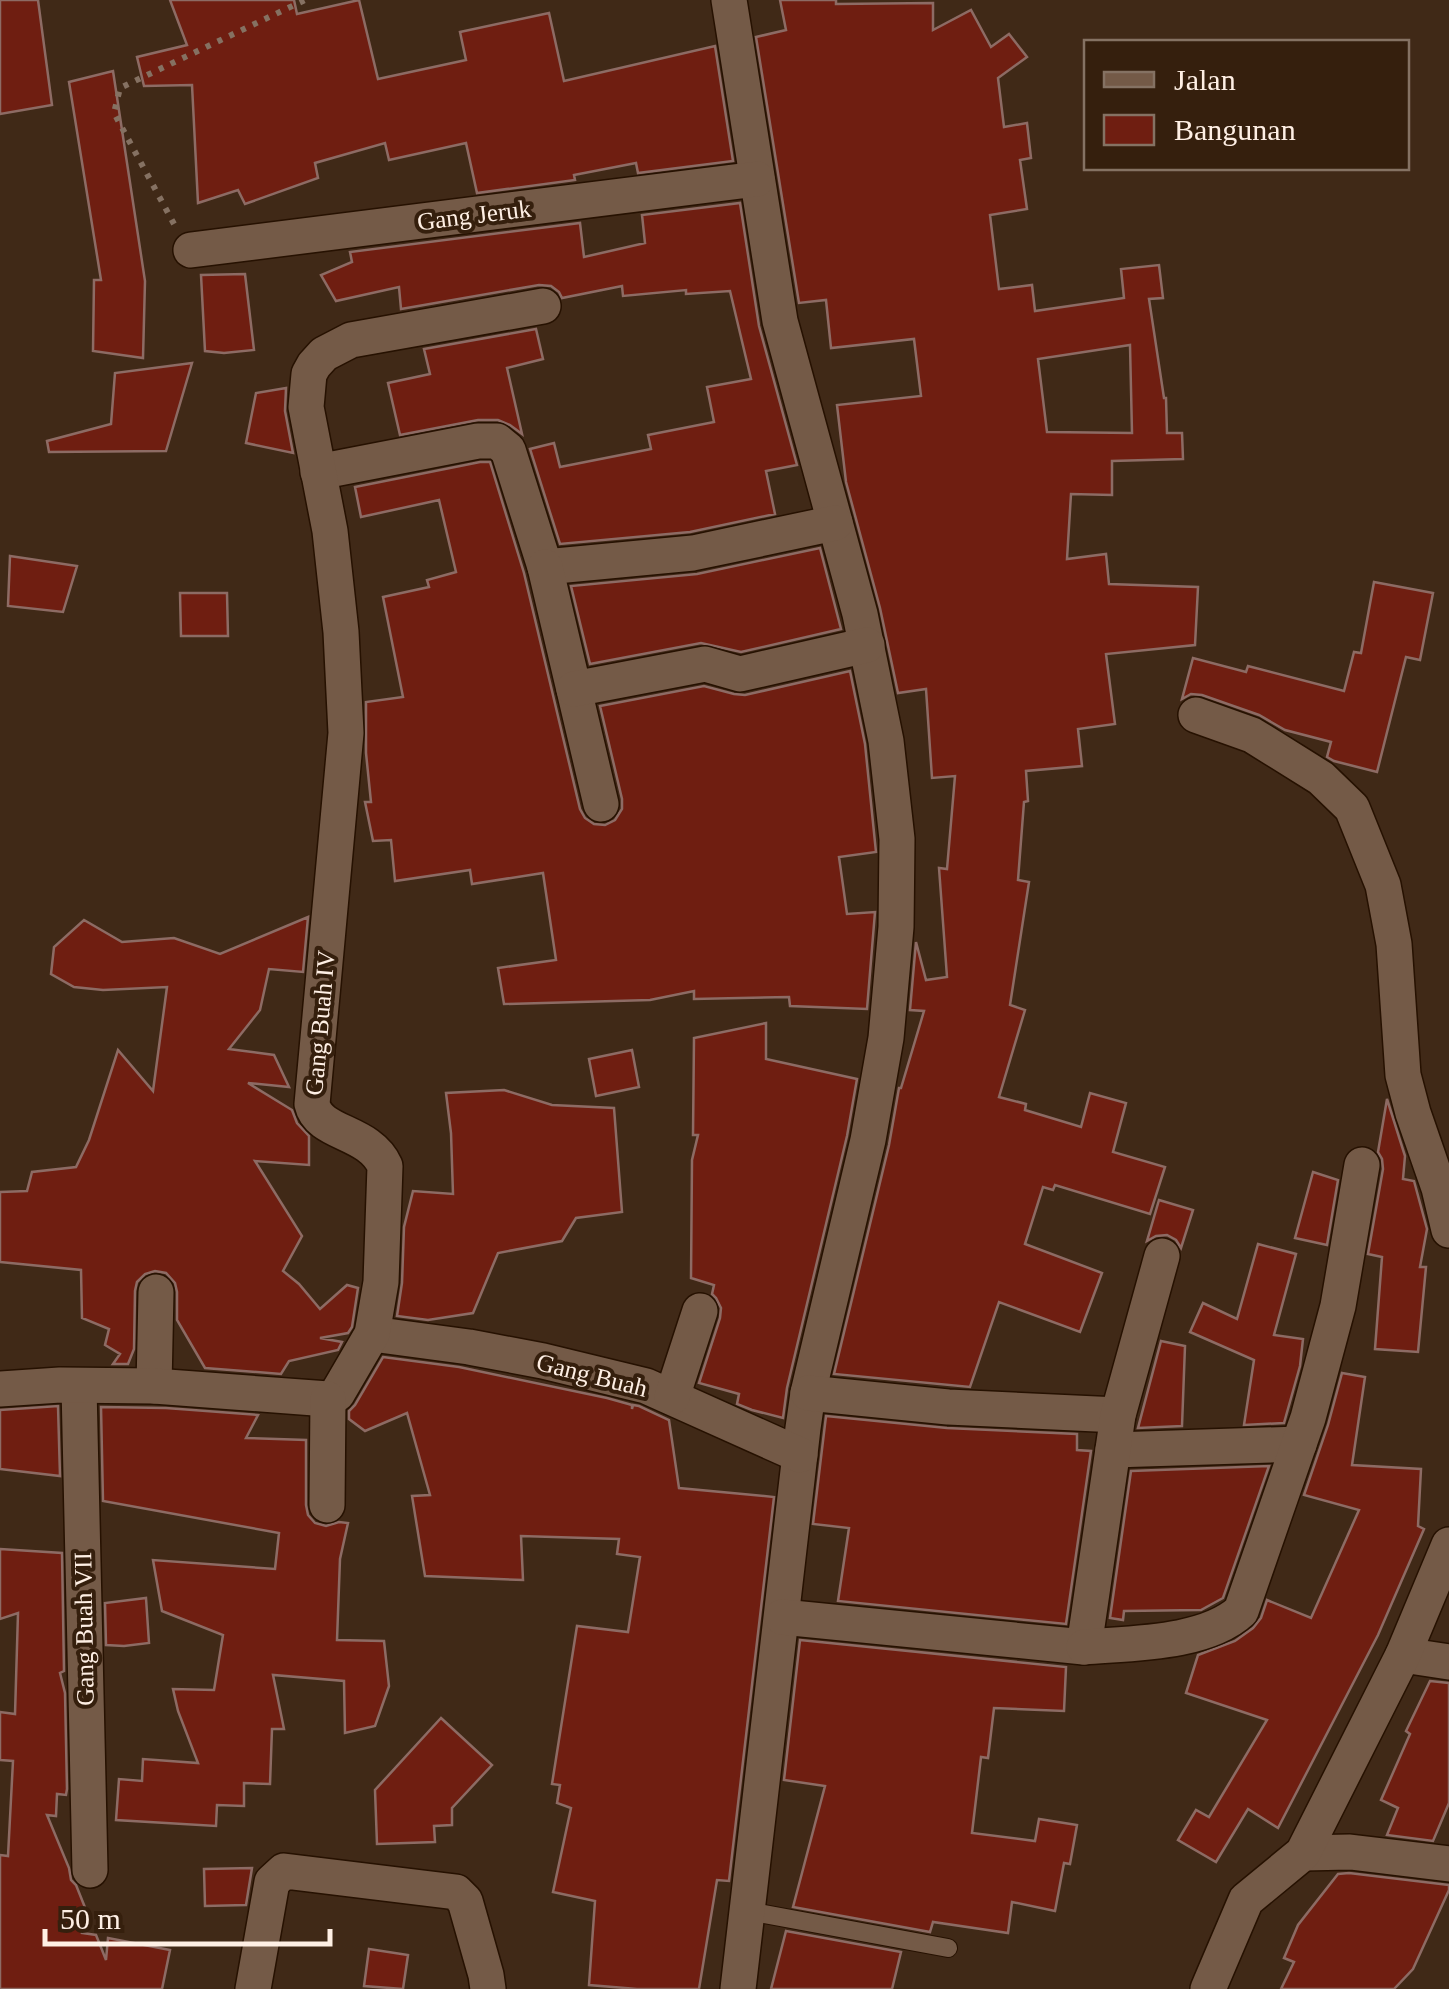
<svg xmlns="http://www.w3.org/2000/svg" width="1449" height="1989" viewBox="0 0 1449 1989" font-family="Georgia,serif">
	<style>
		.building { fill: #6f1e11; stroke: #8d6b64; stroke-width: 2.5; fill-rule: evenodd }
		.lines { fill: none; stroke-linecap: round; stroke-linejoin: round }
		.service-casing { stroke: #261101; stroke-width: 20 }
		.minor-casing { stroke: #261101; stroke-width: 38 }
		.path { stroke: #857162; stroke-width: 6; stroke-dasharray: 5 8; stroke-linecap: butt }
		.service { stroke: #745a47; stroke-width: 18 }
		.minor { stroke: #745a47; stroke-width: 35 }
		.labels { text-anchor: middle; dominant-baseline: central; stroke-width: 8; stroke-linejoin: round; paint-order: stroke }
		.street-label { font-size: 25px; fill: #feefe4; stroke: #351f0d }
	</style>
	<rect width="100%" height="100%" fill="#402917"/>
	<g class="building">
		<polygon points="0,0 38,0 52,105 0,114"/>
		<polygon points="170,0 294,0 297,14 359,0 378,79 466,60 460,32 549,13 564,81 715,46 733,161 638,173 636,163 574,175 575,180 477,193 466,143 389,160 385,143 315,163 318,178 245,204 238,190 198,203 192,85 144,86 137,57 187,45"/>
		<path d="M780,0H836V4L933,3V30L971,10L991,47L1009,34L1027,57L998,78L1004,127L1027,123L1031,158L1020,160L1027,209L990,215L999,289L1032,285L1035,311L1124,298L1121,269L1159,265L1163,298L1149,299L1164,398H1166L1167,433H1182L1183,459L1112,461V495L1071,494L1067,559L1106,554L1109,584L1198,587L1195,645L1106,654L1115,724L1078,729L1082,766L1026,771L1028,801L1024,802L1018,880L1029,882L1010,1005L1025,1010L999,1097L1026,1104L1025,1110L1081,1127L1090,1093L1126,1103L1113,1152L1165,1167L1150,1214L1055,1185L1053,1190L1043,1187L1025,1244L1102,1273L1080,1332L999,1302L970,1387L834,1374L889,1145L899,1088H901L924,1011L910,1010L916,942L926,980L947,977L939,868L947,869L955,776L932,778L926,689L898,693L880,608L846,482L837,405L921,396L914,339L831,348L826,300L799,303L756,37L786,30ZM1130,345L1132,433L1047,432L1038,359Z"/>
		<polygon points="113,71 145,281 143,358 93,351 94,280 101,280 69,82"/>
		<polygon points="740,203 759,326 797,465 766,471 775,514 690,532 560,544 530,449 554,443 560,467 651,449 648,435 714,422 707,387 751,379 730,291 686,294 686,290 623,296 622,286 562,298 559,292 551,286 539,285 401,309 399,287 336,301 321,275 352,262 350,252 580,223 584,257 645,243 642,215"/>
		<polygon points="245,274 254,350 224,353 205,351 201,275"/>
		<polygon points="536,329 543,359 507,368 522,434 510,425 498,420 478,420 400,435 388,383 430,374 424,349"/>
		<polygon points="192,363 166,451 49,452 47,441 111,424 115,373"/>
		<polygon points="286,388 285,411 293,453 246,443 256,393"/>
		<polygon points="480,462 490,462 524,573 580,809 585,818 594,824 605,825 615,820 622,809 622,799 600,706 704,686 734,694 745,695 850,671 865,744 876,852 839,857 847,914 875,912 867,1009 790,1006 789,997 694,999 694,991 650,1000 504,1004 498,968 556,960 543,873 472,884 470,870 395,881 391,840 373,841 365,802 371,802 366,753 366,702 403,697 383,597 429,587 427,580 456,572 439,500 361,517 355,487"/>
		<polygon points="820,548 841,629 741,652 701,643 590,664 571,586 697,574"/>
		<polygon points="10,556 77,566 63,612 8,606"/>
		<polygon points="1374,582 1433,593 1420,660 1406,657 1377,772 1334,761 1327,757 1331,742 1285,730 1259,715 1202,695 1191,694 1182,699 1193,658 1246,672 1248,666 1344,691 1354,652 1361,653"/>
		<polygon points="180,593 227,593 228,636 181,636"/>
		<polygon points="308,917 303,972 269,969 260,1010 229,1049 274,1055 289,1087 248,1083 292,1110 297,1123 309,1136 309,1165 255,1161 302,1236 283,1271 299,1284 320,1309 347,1285 358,1288 352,1327 348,1333 320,1338 342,1342 338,1350 289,1361 281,1374 205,1368 177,1320 177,1292 175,1283 166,1273 155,1271 145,1274 137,1282 135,1291 134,1349 128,1364 113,1364 120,1354 105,1345 109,1329 82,1318 81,1270 0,1262 0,1192 27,1191 32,1172 76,1167 89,1140 118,1050 153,1091 167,987 103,990 74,987 51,974 54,947 84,920 122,942 174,938 220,954"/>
		<polygon points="766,1023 766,1059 857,1079 847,1136 787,1388 783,1418 752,1410 737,1404 739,1394 699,1383 720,1318 721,1308 716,1298 712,1294 714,1285 691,1278 692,1160 698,1135 693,1135 694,1038"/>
		<polygon points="632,1050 639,1087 596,1096 589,1059"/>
		<polygon points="504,1090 552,1105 614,1108 622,1212 576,1218 562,1241 498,1253 473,1313 428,1320 397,1316 402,1283 404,1227 413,1191 453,1194 451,1133 446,1093"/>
		<polygon points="1387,1099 1405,1156 1403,1179 1414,1181 1427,1229 1420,1267 1426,1267 1418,1352 1375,1349 1382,1257 1368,1254 1383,1169 1382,1159 1378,1152"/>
		<polygon points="1313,1172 1338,1180 1327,1245 1295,1238"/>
		<polygon points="1159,1200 1193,1210 1181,1248 1176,1240 1167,1235 1156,1236 1147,1241"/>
		<polygon points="1258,1244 1296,1254 1274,1335 1303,1339 1300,1366 1284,1423 1244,1425 1254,1360 1190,1332 1203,1303 1237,1319"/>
		<polygon points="1161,1341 1185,1346 1182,1426 1138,1428"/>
		<polygon points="383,1357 459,1367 607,1398 632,1405 632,1409 633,1405 639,1406 669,1420 679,1488 774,1497 729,1881 717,1880 699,1989 637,1989 589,1985 595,1901 553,1892 571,1808 557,1803 560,1785 552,1784 577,1626 628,1632 640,1557 617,1554 619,1539 521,1536 523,1580 425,1576 412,1496 430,1495 407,1413 365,1431 349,1419 349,1411 355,1405"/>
		<polygon points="1342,1373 1365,1377 1352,1465 1421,1469 1418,1526 1424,1529 1378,1635 1278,1828 1248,1809 1216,1862 1178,1840 1196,1810 1209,1817 1267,1720 1186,1693 1198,1655 1235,1641 1253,1628 1261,1618 1267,1600 1311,1618 1359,1510 1304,1495 1328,1425"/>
		<polygon points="58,1406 60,1476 0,1469 0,1410"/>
		<polygon points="101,1407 166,1408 258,1415 246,1438 306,1440 306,1505 308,1515 315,1523 326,1526 339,1522 348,1523 340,1559 337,1640 384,1641 389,1686 375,1726 345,1733 344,1681 273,1675 284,1729 272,1729 270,1784 244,1783 244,1806 217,1805 216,1826 116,1820 119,1779 142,1781 143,1759 198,1763 178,1711 173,1689 214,1690 223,1635 162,1611 153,1560 275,1569 279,1533 103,1501"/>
		<polygon points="826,1416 947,1428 1077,1434 1077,1450 1091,1451 1066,1624 838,1601 849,1528 813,1524"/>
		<polygon points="1269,1466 1223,1598 1201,1610 1124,1611 1123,1620 1110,1618 1131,1471"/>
		<polygon points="0,1549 62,1553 64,1671 60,1673 65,1693 67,1789 66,1795 57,1794 56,1816 47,1815 69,1868 71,1880 76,1885 86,1910 82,1933 96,1935 106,1960 108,1938 170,1950 162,1989 0,1989 0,1855 8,1856 13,1761 0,1760 0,1712 15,1714 18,1613 0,1619"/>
		<polygon points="146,1598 149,1643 124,1646 106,1645 105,1603"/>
		<polygon points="800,1640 1066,1667 1064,1711 994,1708 988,1758 981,1757 972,1833 1035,1841 1039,1819 1077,1825 1070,1864 1064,1863 1055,1911 1012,1902 1008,1933 933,1922 930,1932 793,1907 825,1786 784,1780"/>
		<polygon points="1430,1681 1449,1683 1449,1803 1433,1841 1387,1835 1398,1808 1381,1800 1410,1734 1406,1731"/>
		<polygon points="441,1718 492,1765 452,1808 452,1825 434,1826 435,1842 377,1844 375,1790"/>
		<polygon points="252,1868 246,1905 205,1906 204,1869"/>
		<polygon points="1349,1873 1449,1885 1449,1890 1413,1969 1394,1989 1281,1989 1294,1962 1284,1958 1298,1925 1338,1874"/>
		<polygon points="786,1931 901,1952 892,1989 771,1989"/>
		<polygon points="369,1949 408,1955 403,1989 364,1986"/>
	</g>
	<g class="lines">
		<g class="service-casing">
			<polyline id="service" points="748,1911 948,1948"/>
		</g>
		<g class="minor-casing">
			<g id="minor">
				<polyline points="729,0 780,321 860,614 886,741 897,839 896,927 886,1038 868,1140 808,1393 803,1428 738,1989"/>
				<polyline points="191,250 757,179"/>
				<polyline points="318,472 478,441 497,441 508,450 545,567 693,553 835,523"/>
				<polyline points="545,567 601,804"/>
				<polyline points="574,689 705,664 740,674 867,645"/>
				<polyline points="1196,715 1252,735 1321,778 1352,808 1383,885 1394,944 1403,1075 1413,1113 1439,1188 1449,1230"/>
				<polyline points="372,1334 469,1347 543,1361 646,1386 800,1455"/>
				<polyline points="154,1386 156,1292"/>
				<polyline points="79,1387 90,1870"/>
				<path d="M0,1389L60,1385L154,1386L328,1399L337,1394L372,1334L381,1282L385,1166C369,1130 319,1135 312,1104L346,733L341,632L330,531L306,407L309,374L314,365L324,354L351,340L543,306"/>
				<polyline points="808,1393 948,1407 1118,1415"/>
				<polyline points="672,1397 700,1311"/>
				<polyline points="1113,1450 1299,1444"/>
				<polyline points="327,1505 328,1399"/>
				<polyline points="782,1617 1084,1647 1118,1415 1162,1256"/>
				<path d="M1084,1647C1131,1643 1205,1644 1241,1611L1308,1418L1338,1306L1362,1165"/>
				<polyline points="1403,1655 1449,1662"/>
				<polyline points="1303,1853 1350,1852 1449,1864"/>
				<polyline points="253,1989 272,1882 284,1871 456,1892 465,1901 486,1975 488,1989"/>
				<polyline points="1208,1989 1246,1900 1303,1853 1403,1655 1449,1545"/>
			</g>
		</g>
		<polyline class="path" points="174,224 114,113 120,88 305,0"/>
		<use href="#service" class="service"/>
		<use href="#minor" class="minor"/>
	</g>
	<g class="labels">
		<g class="street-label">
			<text transform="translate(474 215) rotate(-7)">Gang Jeruk</text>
			<text transform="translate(320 1023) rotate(-85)">Gang Buah IV</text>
			<text transform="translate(592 1375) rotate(14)">Gang Buah</text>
			<text transform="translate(84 1629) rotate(-91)">Gang Buah VII</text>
		</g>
	</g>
	<rect x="1084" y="40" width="325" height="130" fill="#351f0d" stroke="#857263" stroke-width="2.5"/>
	<rect x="1104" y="72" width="50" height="15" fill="#745a47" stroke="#857263" stroke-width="2.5"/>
	<text x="1174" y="90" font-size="30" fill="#feefe4">Jalan</text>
	<rect x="1104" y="115" width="50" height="30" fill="#6f1e11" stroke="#857263" stroke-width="2.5"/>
	<text x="1174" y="140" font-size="30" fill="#feefe4">Bangunan</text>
	<path d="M45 1929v15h285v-15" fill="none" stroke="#feefe4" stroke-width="5"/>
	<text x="60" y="1929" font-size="30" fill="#feefe4" stroke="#351f0d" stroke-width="8" paint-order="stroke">50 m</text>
</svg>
